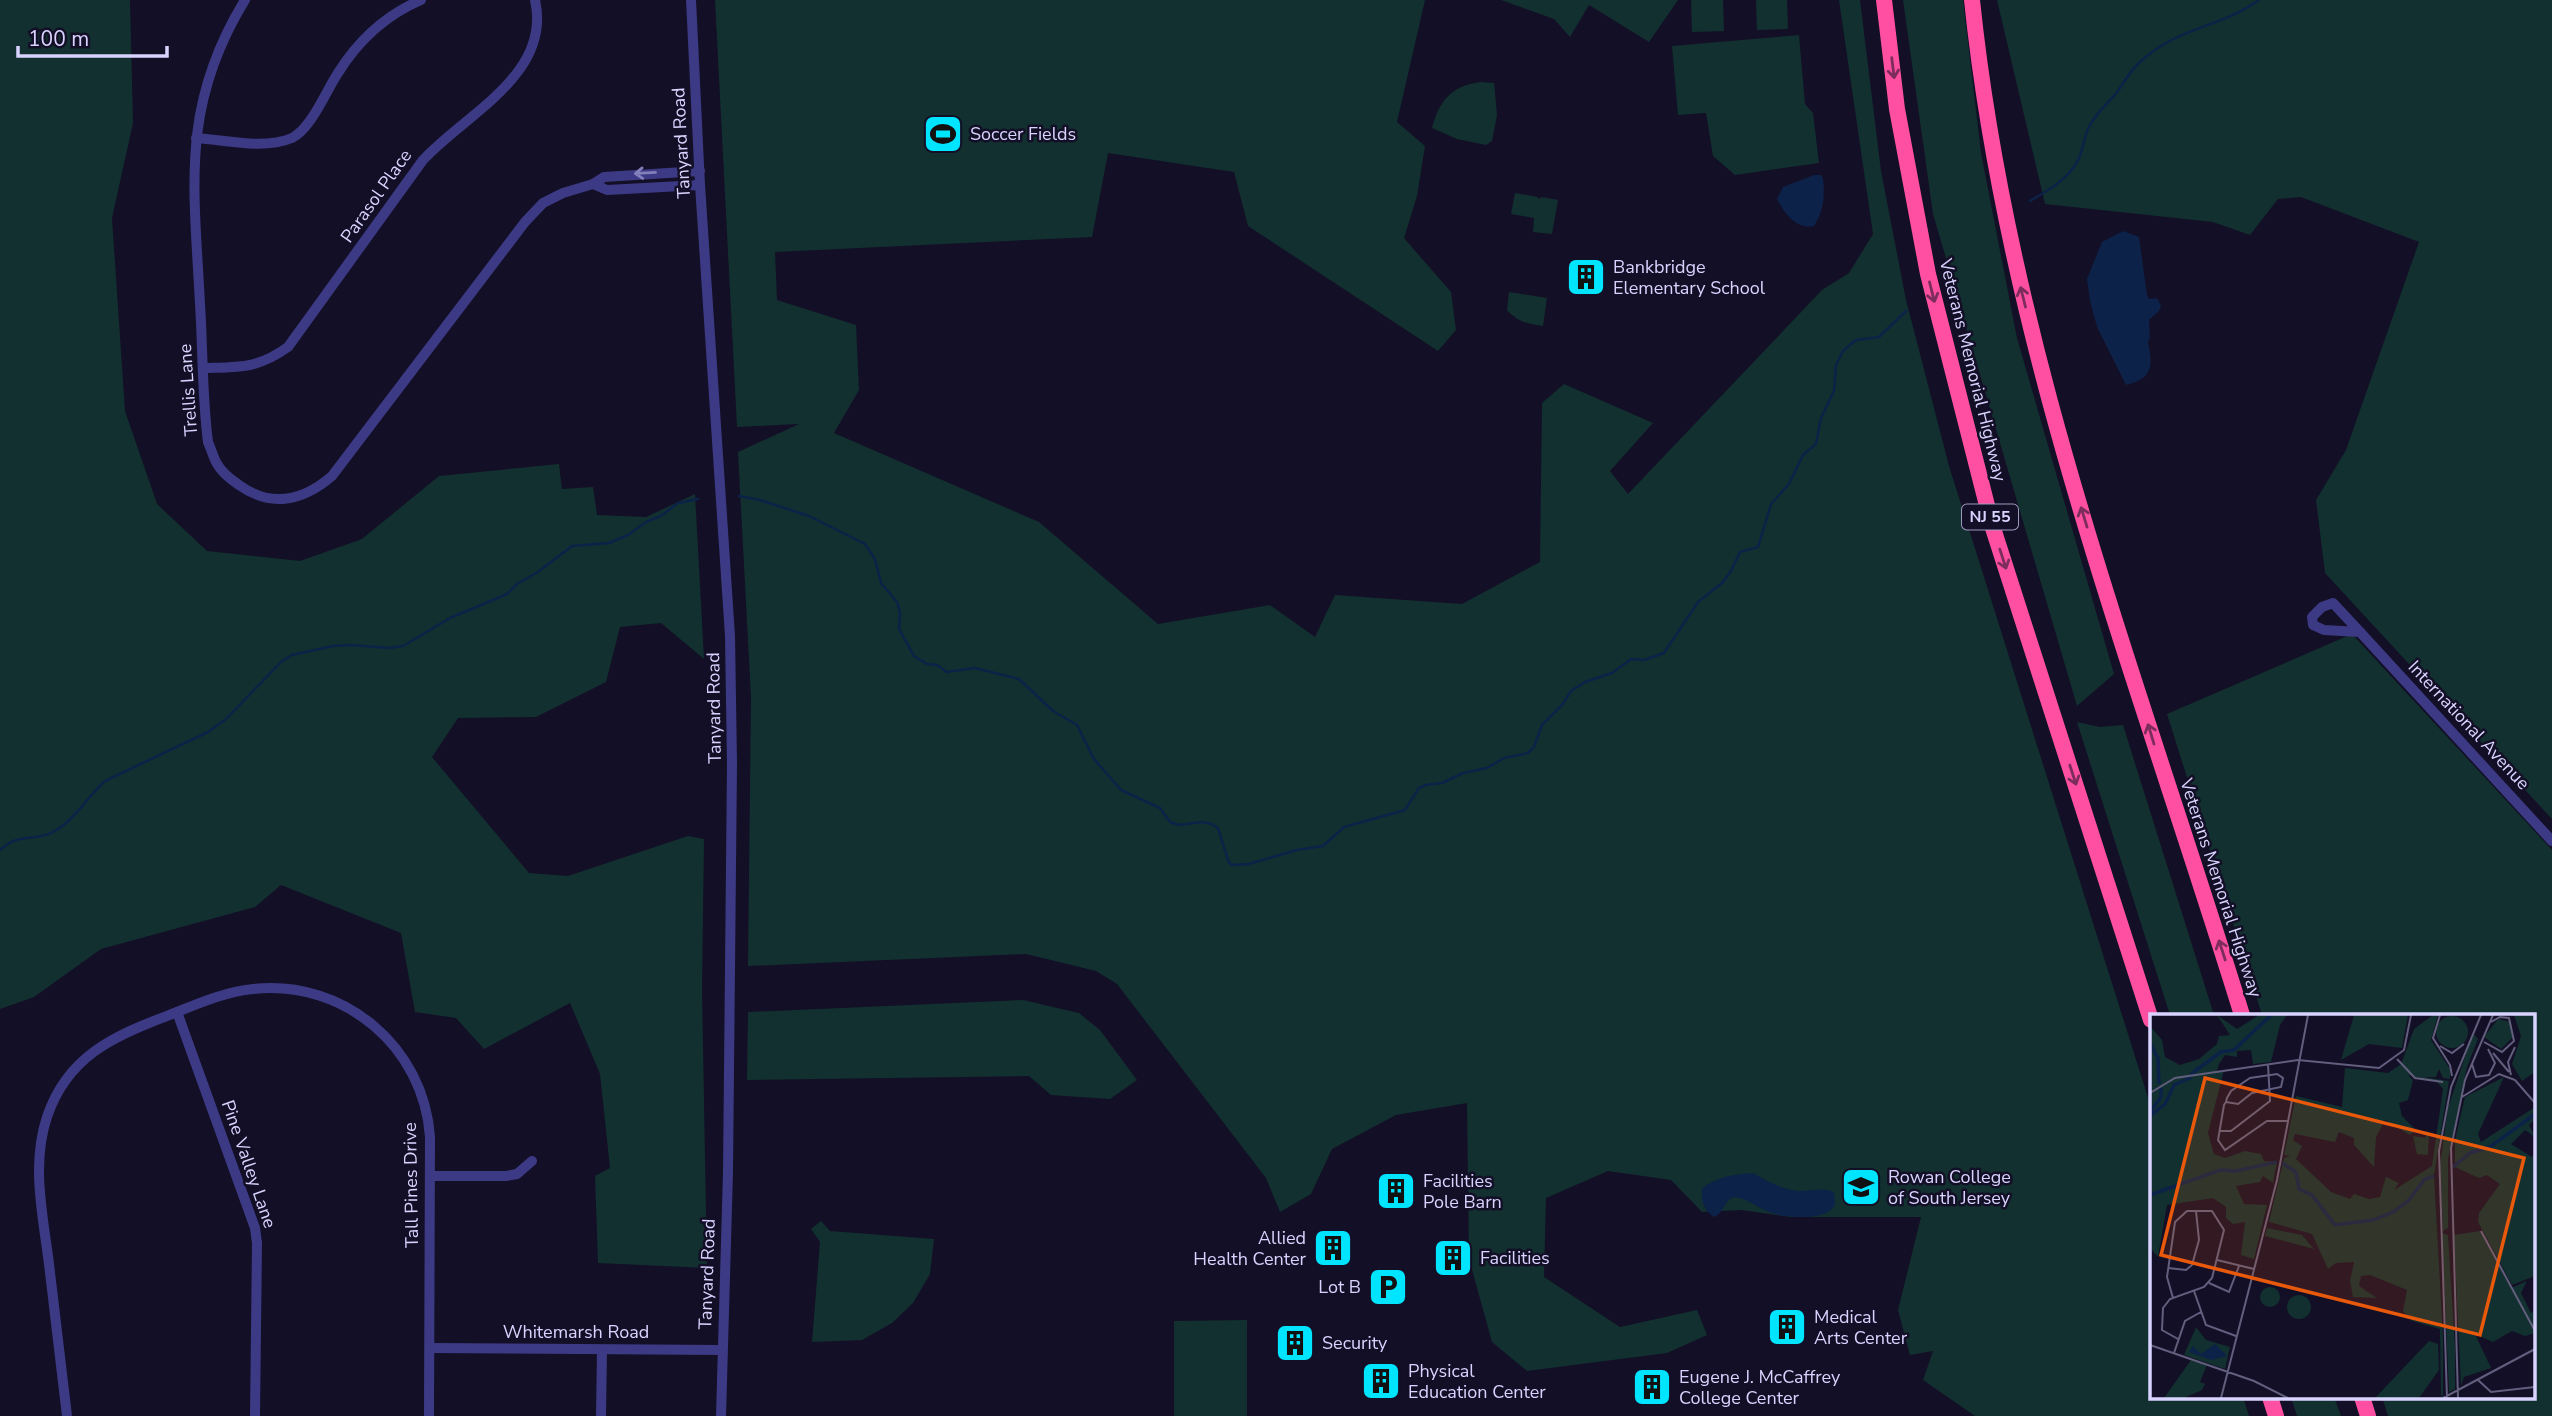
<svg xmlns="http://www.w3.org/2000/svg" width="2552" height="1416" viewBox="0 0 2552 1416" font-family="'Nunito Sans',sans-serif">
	<style>
		.green { fill: #12302f }
		.water { fill: #0c2248 }
		.lines { fill: none; stroke-linecap: round; stroke-linejoin: round }
		.stream { stroke: #0c2248; stroke-width: 2.5 }
		.minor { stroke: #3d3a85; stroke-width: 10 }
		.highway { stroke: #ff4fa3; stroke-width: 16 }
		.oneway { stroke: #7d2c5e }
		.oneway2 { stroke: #837fbc }
		.labels { text-anchor: middle; dominant-baseline: central; stroke-width: 5; stroke-linejoin: round; paint-order: stroke }
		.shield { fill: #130f26; stroke: #9e99be; stroke-width: 2 }
		.shield-label { font-size: 16px; font-weight: bold; fill: #d9d4ff }
		.poi-label { font-size: 18px; fill: #d9d4ff; stroke: #130f26; text-anchor: start }
		.street-label { font-size: 18px; fill: #d9d4ff; stroke: #130f26 }
		.inset-river { fill: none; stroke: #0c2248; stroke-width: 3.5 }
		.inset-road { fill: none; stroke: #625e7d; stroke-width: 2 }
		.view { fill: #e8590c; fill-opacity: 0.15; stroke: #e8590c; stroke-width: 3.5 }
		.inset-edge { fill: none; stroke: #d9d4ff; stroke-width: 3.5 }
	</style>
	<rect width="100%" height="100%" fill="#130f26"/>
	<g class="green">
		<polygon points="0,0 130,0 133,123 112,218 125,411 157,504 207,551 300,561 362,539 439,476 559,464 562,489 593,487 597,515 646,517 695,494 704,659 661,623 620,627 606,682 536,717 458,718 432,757 529,873 568,876 688,836 704,839 702,990 707,1268 598,1263 595,1176 610,1168 600,1074 570,1003 484,1049 456,1018 415,1012 401,933 281,885 255,907 101,949 34,997 0,1009"/>
		<polygon points="715,0 1425,0 1397,122 1425,146 1417,196 1404,238 1451,292 1456,330 1438,351 1248,226 1234,172 1108,153 1092,237 775,252 777,300 856,325 859,390 834,433 1039,522 1158,624 1270,605 1315,637 1335,595 1462,604 1540,562 1542,403 1564,384 1653,423 1610,471 1628,494 1822,290 1849,273 1873,234 1839,0 1860,0 1881,171 1906,300 1949,466 2151,1107 2151,1397 2243,1397 2249,1416 1975,1416 1923,1380 1933,1351 1910,1355 1898,1310 1921,1217 1790,1217 1741,1210 1702,1212 1671,1180 1608,1171 1546,1198 1544,1277 1620,1327 1697,1310 1707,1335 1667,1353 1527,1371 1492,1342 1469,1259 1467,1103 1396,1115 1332,1149 1311,1194 1280,1212 1266,1178 1117,984 1096,971 1026,954 748,966 751,697 738,452 799,424 737,427"/>
		<polygon points="1501,0 1678,0 1649,42 1589,5 1570,37 1554,19"/>
		<polygon points="1691,0 1723,0 1724,31 1692,32"/>
		<polygon points="1756,0 1787,0 1788,29 1757,30"/>
		<polygon points="1903,0 1963,0 1981,153 2017,338 2114,674 2077,706 1933,214"/>
		<polygon points="1997,0 2552,0 2552,819 2325,573 2316,500 2346,450 2419,242 2301,197 2278,199 2250,235 2213,222 2045,204"/>
		<polygon points="1799,35 1805,104 1813,113 1819,163 1735,175 1713,156 1706,113 1678,115 1672,46"/>
		<path d="M1480,82L1494,83L1497,115L1492,141L1486,145L1457,139L1432,128C1439,101 1451,86 1480,82Z"/>
		<polygon points="1515,193 1538,197 1538,199 1542,197 1558,200 1552,234 1533,232 1534,218 1511,214"/>
		<path d="M1509,292L1547,298L1543,326C1527,324 1518,322 1507,310Z"/>
		<polygon points="2352,634 2552,850 2552,1416 2388,1416 2382,1397 2533,1397 2533,1015 2262,1015 2167,714"/>
		<polygon points="2077,722 2100,727 2123,725 2214,1015 2170,1015"/>
		<polygon points="1023,1000 1079,1013 1100,1030 1137,1080 1110,1099 1051,1095 1029,1076 747,1080 748,1012"/>
		<polygon points="821,1221 830,1231 934,1239 930,1274 913,1303 892,1323 862,1340 812,1342 820,1242 811,1229"/>
		<polygon points="1247,1320 1247,1416 1174,1416 1174,1321"/>
		<polygon points="2291,1397 2334,1397 2341,1416 2297,1416"/>
	</g>
	<g class="water">
		<path d="M1814,175H1821L1823,178C1825,196 1824,210 1814,226C1797,230 1784,213 1777,199L1783,187Z"/>
		<path d="M2123,231L2139,237L2147,295L2149,299L2157,298L2161,306L2159,311L2149,320L2150,338L2148,341C2152,364 2155,378 2126,385L2097,327L2090,301L2087,279L2102,242Z"/>
		<path d="M1753,1173C1767,1181 1783,1190 1800,1191C1812,1191 1822,1187 1834,1192C1834,1198 1837,1204 1833,1208C1824,1220 1787,1218 1775,1214C1760,1210 1749,1199 1735,1197C1723,1200 1725,1213 1714,1217C1703,1210 1701,1200 1702,1188C1717,1177 1734,1174 1753,1173Z"/>
	</g>
	<g class="lines">
		<g class="stream">
			<path d="M2030,201C2047,191 2065,181 2076,164C2083,153 2083,141 2088,129C2095,113 2108,104 2118,91C2124,82 2129,73 2137,65C2176,26 2219,29 2259,0"/>
			<polyline points="739,496 760,500 809,516 865,544 875,559 881,583 897,602 900,613 899,629 914,656 927,664 937,665 947,672 975,668 1019,679 1053,711 1077,725 1094,759 1121,790 1160,808 1170,822 1179,825 1202,822 1212,824 1218,828 1229,863 1232,865 1249,864 1297,850 1323,846 1344,827 1405,810 1419,788 1426,785 1442,783 1463,773 1487,768 1504,758 1528,753 1534,747 1542,725 1562,705 1571,691 1585,682 1612,673 1631,659 1644,660 1664,653 1698,602 1723,582 1731,571 1740,552 1758,547 1771,504 1789,484 1803,455 1816,444 1821,418 1834,391 1836,365 1843,351 1856,340 1879,337 1906,311"/>
			<path d="M0,850C19,832 35,842 53,832C75,820 87,797 105,781L208,732L226,719L282,661L292,655L333,646L351,645L389,648L403,646L450,618L507,594L517,584L538,572L572,546L609,543L628,535L646,522L661,516L678,503L698,499"/>
		</g>
		<g class="minor">
			<path d="M245,0C180,106 194,186 200,304C203,350 202,396 208,442C211,449 213,456 216,462C221,472 230,479 239,485C271,508 303,501 332,476L525,222L543,203L563,193L593,184L604,177L700,171"/>
			<polyline points="691,0 700,185 730,636 732,764 728,1172 721,1416"/>
			<path d="M196,138C226,140 263,150 292,138C311,129 326,91 338,73C358,41 386,15 421,0"/>
			<polyline points="593,184 607,190 700,185"/>
			<path d="M204,368C240,367 257,369 288,347L423,160C465,114 552,75 535,0"/>
			<polygon points="2333,603 2360,632 2324,630 2313,625 2312,617 2322,607"/>
			<polyline points="2360,632 2552,841"/>
			<polyline points="177,1012 255,1228 257,1243 255,1416"/>
			<polyline points="431,1176 506,1176 517,1174 532,1161"/>
			<polyline points="430,1348 722,1350"/>
			<path d="M67,1416C61,1365 55,1314 49,1264C43,1216 31,1164 47,1117C67,1057 113,1036 167,1016C195,1005 223,992 253,989C344,979 424,1047 430,1137L429,1416"/>
			<polyline points="601,1416 602,1350"/>
		</g>
		<g class="highway">
			<polyline points="1884,0 1897,109 1928,274 1992,525 2151,1020"/>
			<path d="M1972,0C2008,350 2139,681 2242,1015"/>
			<polyline points="2270,1397 2276,1416"/>
			<polyline points="2362,1397 2368,1416"/>
		</g>
	</g>
	<defs><path id="oneway-shaft" d="M-6 0H5M1.5-3L5.5 0L1.5 3" fill="none" stroke-width="1.6" stroke-linecap="round" stroke-linejoin="round" transform="scale(1.75)"/></defs>
	<g class="oneway">
		<use href="#oneway-shaft" transform="translate(1893 68) rotate(83)"/>
		<use href="#oneway-shaft" transform="translate(1932 292) rotate(76)"/>
		<use href="#oneway-shaft" transform="translate(2023 297) rotate(-104)"/>
		<use href="#oneway-shaft" transform="translate(2084 517) rotate(-107)"/>
		<use href="#oneway-shaft" transform="translate(2003 559) rotate(72)"/>
		<use href="#oneway-shaft" transform="translate(2151 734) rotate(-107)"/>
		<use href="#oneway-shaft" transform="translate(2073 775) rotate(72)"/>
		<use href="#oneway-shaft" transform="translate(2222 950) rotate(-108)"/>
	</g>
	<use class="oneway2" href="#oneway-shaft" transform="translate(645 173) rotate(177)"/>
	<defs>
		<g id="stadium-square" transform="scale(2.0125)"><rect x="-9" y="-9" width="18" height="18" rx="4" fill="#00e5ff" stroke="#130f26"/><path d="M0-5a6.5 5 0 1 0 0 10a6.5 5 0 1 0 0-10ZM-3.5-1.8h7v3.6h-7Z" fill="#111"/></g>
		<g id="building-square" transform="scale(2.0125)"><rect x="-9" y="-9" width="18" height="18" rx="4" fill="#00e5ff" stroke="#130f26"/><path d="M-4-6H4V6H1V3H-1V6H-4ZM-2.5-4.3h1.7v1.8h-1.7ZM.8-4.3h1.7v1.8H.8ZM-2.5-1h1.7V.8h-1.7ZM.8-1h1.7V.8H.8Z" fill="#111"/></g>
		<g id="university-square" transform="scale(2.0125)"><rect x="-9" y="-9" width="18" height="18" rx="4" fill="#00e5ff" stroke="#130f26"/><path d="M0-5L7-2L0 1L-7-2ZM-4 1L0 2.5L4 1V4Q0 6-4 4Z" fill="#111"/></g>
		<g id="parking-square" transform="scale(2.0125)"><rect x="-9" y="-9" width="18" height="18" rx="4" fill="#00e5ff" stroke="#130f26"/><path d="M-3.5-5.5H1a3.5 3.5 0 0 1 0 7H-1V5.5H-3.5ZM-1-3.4V-.6H.8a1.4 1.4 0 0 0 0-2.8Z" fill="#111"/></g>
	</defs>
	<g fill-rule="evenodd">
		<use href="#stadium-square" x="943" y="134"/>
		<use href="#building-square" x="1586" y="277"/>
		<use href="#university-square" x="1861" y="1187"/>
		<use href="#building-square" x="1396" y="1191"/>
		<use href="#building-square" x="1333" y="1248"/>
		<use href="#building-square" x="1453" y="1258"/>
		<use href="#parking-square" x="1388" y="1287"/>
		<use href="#building-square" x="1787" y="1327"/>
		<use href="#building-square" x="1295" y="1343"/>
		<use href="#building-square" x="1381" y="1381"/>
		<use href="#building-square" x="1652" y="1387"/>
	</g>
	<g class="labels">
		<rect class="shield" x="1962" y="504.5" width="56" height="25" rx="5"/>
		<g class="shield-label">
			<text x="1990" y="517">NJ 55</text>
		</g>
		<g class="poi-label">
			<text x="970" y="134">Soccer Fields</text>
			<text x="1613" y="267">Bankbridge<tspan x="1613" dy="21">Elementary School</tspan></text>
			<text x="1888" y="1177">Rowan College<tspan x="1888" dy="21">of South Jersey</tspan></text>
			<text x="1423" y="1181">Facilities<tspan x="1423" dy="21">Pole Barn</tspan></text>
			<text x="1306" y="1238" text-anchor="end">Allied<tspan x="1306" dy="21">Health Center</tspan></text>
			<text x="1480" y="1258">Facilities</text>
			<text x="1361" y="1287" text-anchor="end">Lot B</text>
			<text x="1814" y="1317">Medical<tspan x="1814" dy="21">Arts Center</tspan></text>
			<text x="1322" y="1343">Security</text>
			<text x="1408" y="1371">Physical<tspan x="1408" dy="21">Education Center</tspan></text>
			<text x="1679" y="1377">Eugene J. McCaffrey<tspan x="1679" dy="21">College Center</tspan></text>
		</g>
		<g class="street-label">
			<text transform="translate(681 143) rotate(-93)">Tanyard Road</text>
			<text transform="translate(376 196) rotate(-55)">Parasol Place</text>
			<text transform="translate(1973 370) rotate(76)">Veterans Memorial Highway</text>
			<text transform="translate(188 390) rotate(-94)">Trellis Lane</text>
			<text transform="translate(714 708) rotate(-91)">Tanyard Road</text>
			<text transform="translate(2469 725) rotate(47)">International Avenue</text>
			<text transform="translate(2221 888) rotate(72)">Veterans Memorial Highway</text>
			<text transform="translate(249 1164) rotate(71)">Pine Valley Lane</text>
			<text transform="translate(411 1185) rotate(-91)">Tall Pines Drive</text>
			<text transform="translate(707 1274) rotate(-88)">Tanyard Road</text>
			<text x="576" y="1332">Whitemarsh Road</text>
		</g>
	</g>
	<g transform="translate(2150 1014)">
		<rect width="385" height="385" fill="#130f26"/>
		<path d="M67,1L87,15L109,1H137L130,11L121,48L103,50L101,36L87,37V43L75,41L69,50L67,57L74,56L58,119L64,140L75,144L95,137L111,140L114,147L127,148L123,169L113,162L110,168L86,172L94,190L117,191L104,245L91,241L95,208L83,210L76,204V193L63,184L17,191L8,243L0,234V12L12,26L15,43L30,51L49,45L67,30L69,22L80,21ZM204,1H258L252,34L219,30L191,46ZM283,1H288L281,26L300,55V65L293,64L289,55L286,63H274L299,67L284,161L293,324V381L291,383L290,315L262,307L253,297L257,276L220,261L211,262L209,272L227,284L203,283L200,267L204,248L186,249L178,255L162,220L119,208L134,144L140,142L134,141L146,82L192,93L195,54L238,59L251,50L264,15ZM258,61L287,68L293,75L282,152L244,176L249,169L236,163L230,183L219,185L204,180L200,185L181,178L146,145L152,132L143,126L145,120L185,128L189,118L204,124V131L224,153L226,123L235,106L260,121L266,116L252,102L249,89L258,86L263,66ZM364,1H385V58L372,67L362,50L371,22ZM286 18a16 16 0 1 1 32 0a16 16 0 1 1-32 0ZM348,5L361,8L363,23L351,35L334,23ZM323,19L328,25L317,53L298,145V214L293,217L290,151L298,94ZM354,63L328,120L331,128L385,93V105L379,111L385,123L375,116L361,130L382,143L385,138V262L362,271L328,208L329,199L350,170L337,161L329,164L305,153V126L315,83ZM275,117L279,118L278,141L267,140L263,122L276,124ZM117,214L152,221L164,235L115,222ZM330,217L361,274L377,267L371,279L381,299L385,297V319L375,322L362,317L343,328L325,320L341,354L314,363L311,372L304,221ZM292,219L298,221L305,334V375L299,378ZM110 283a10 10 0 1 1 20 0a10 10 0 1 1-20 0ZM137 293a12 12 0 1 1 24 0a12 12 0 1 1-24 0ZM46,313L56,326L80,333L75,355L34,341ZM279,327L288,330L289,356L269,384H225ZM41,346L57,351L50,368L55,370L52,376L34,384H14Z" fill="#12302f" fill-rule="evenodd"/>
		<path d="M65,330L77,342L61,346L39,338L43,332L51,340Z" fill="#0c2248"/>
		<path class="inset-river" d="M0,29L8,44L9,70M41,60L71,38L84,36L121,1M0,98L11,83V74M0,102L15,90L24,71L42,63M132,149L146,158L149,175L162,181L185,211L223,206L243,198L258,187L275,165L284,162M303,153L320,139L340,133L385,100M0,181L70,156L86,157L127,148"/>
		<path class="inset-road" d="M290,1L283,24L300,51L302,62M334,28L352,38L364,27L359,4L350,3L341,8M290,32L302,39L314,30M343,39L359,58M247,45L265,64L293,68M322,50L326,63L339,61L345,49L338,35M361,61L358,48L365,33M365,66L385,89M0,79L25,64L148,46L229,54L254,36L261,1M312,83L349,60L365,66M76,88L88,90L102,79L131,73L133,64L127,60L100,64L81,77L77,84L76,88L74,91L68,126L75,136L117,107H138M69,117H81L120,87L118,50M331,217L385,317M67,246L104,255M18,254L36,256L42,251L49,226L46,197M59,269L79,278L89,252M44,277L56,311L86,322M23,284L17,263L25,208L37,197H62L74,216L62,264L54,273L20,285L13,294L12,316L28,325M0,331L104,367L138,384M24,339L35,307L51,298M328,366L341,378L385,373M71,384L127,166L158,1M293,384L385,335M297,384L289,137L301,73L331,1M308,384L301,134L315,66L343,1"/>
		<path class="view" d="M55,64L374,144L330,321L11,241Z"/>
		<rect width="385" height="385" class="inset-edge"/>
	</g>
	<path d="M18 46v10h149v-10" fill="none" stroke="#d9d4ff" stroke-width="3.5"/>
	<text x="28" y="46" font-size="21" fill="#d9d4ff" stroke="#130f26" stroke-width="5" paint-order="stroke">100 m</text>
</svg>
